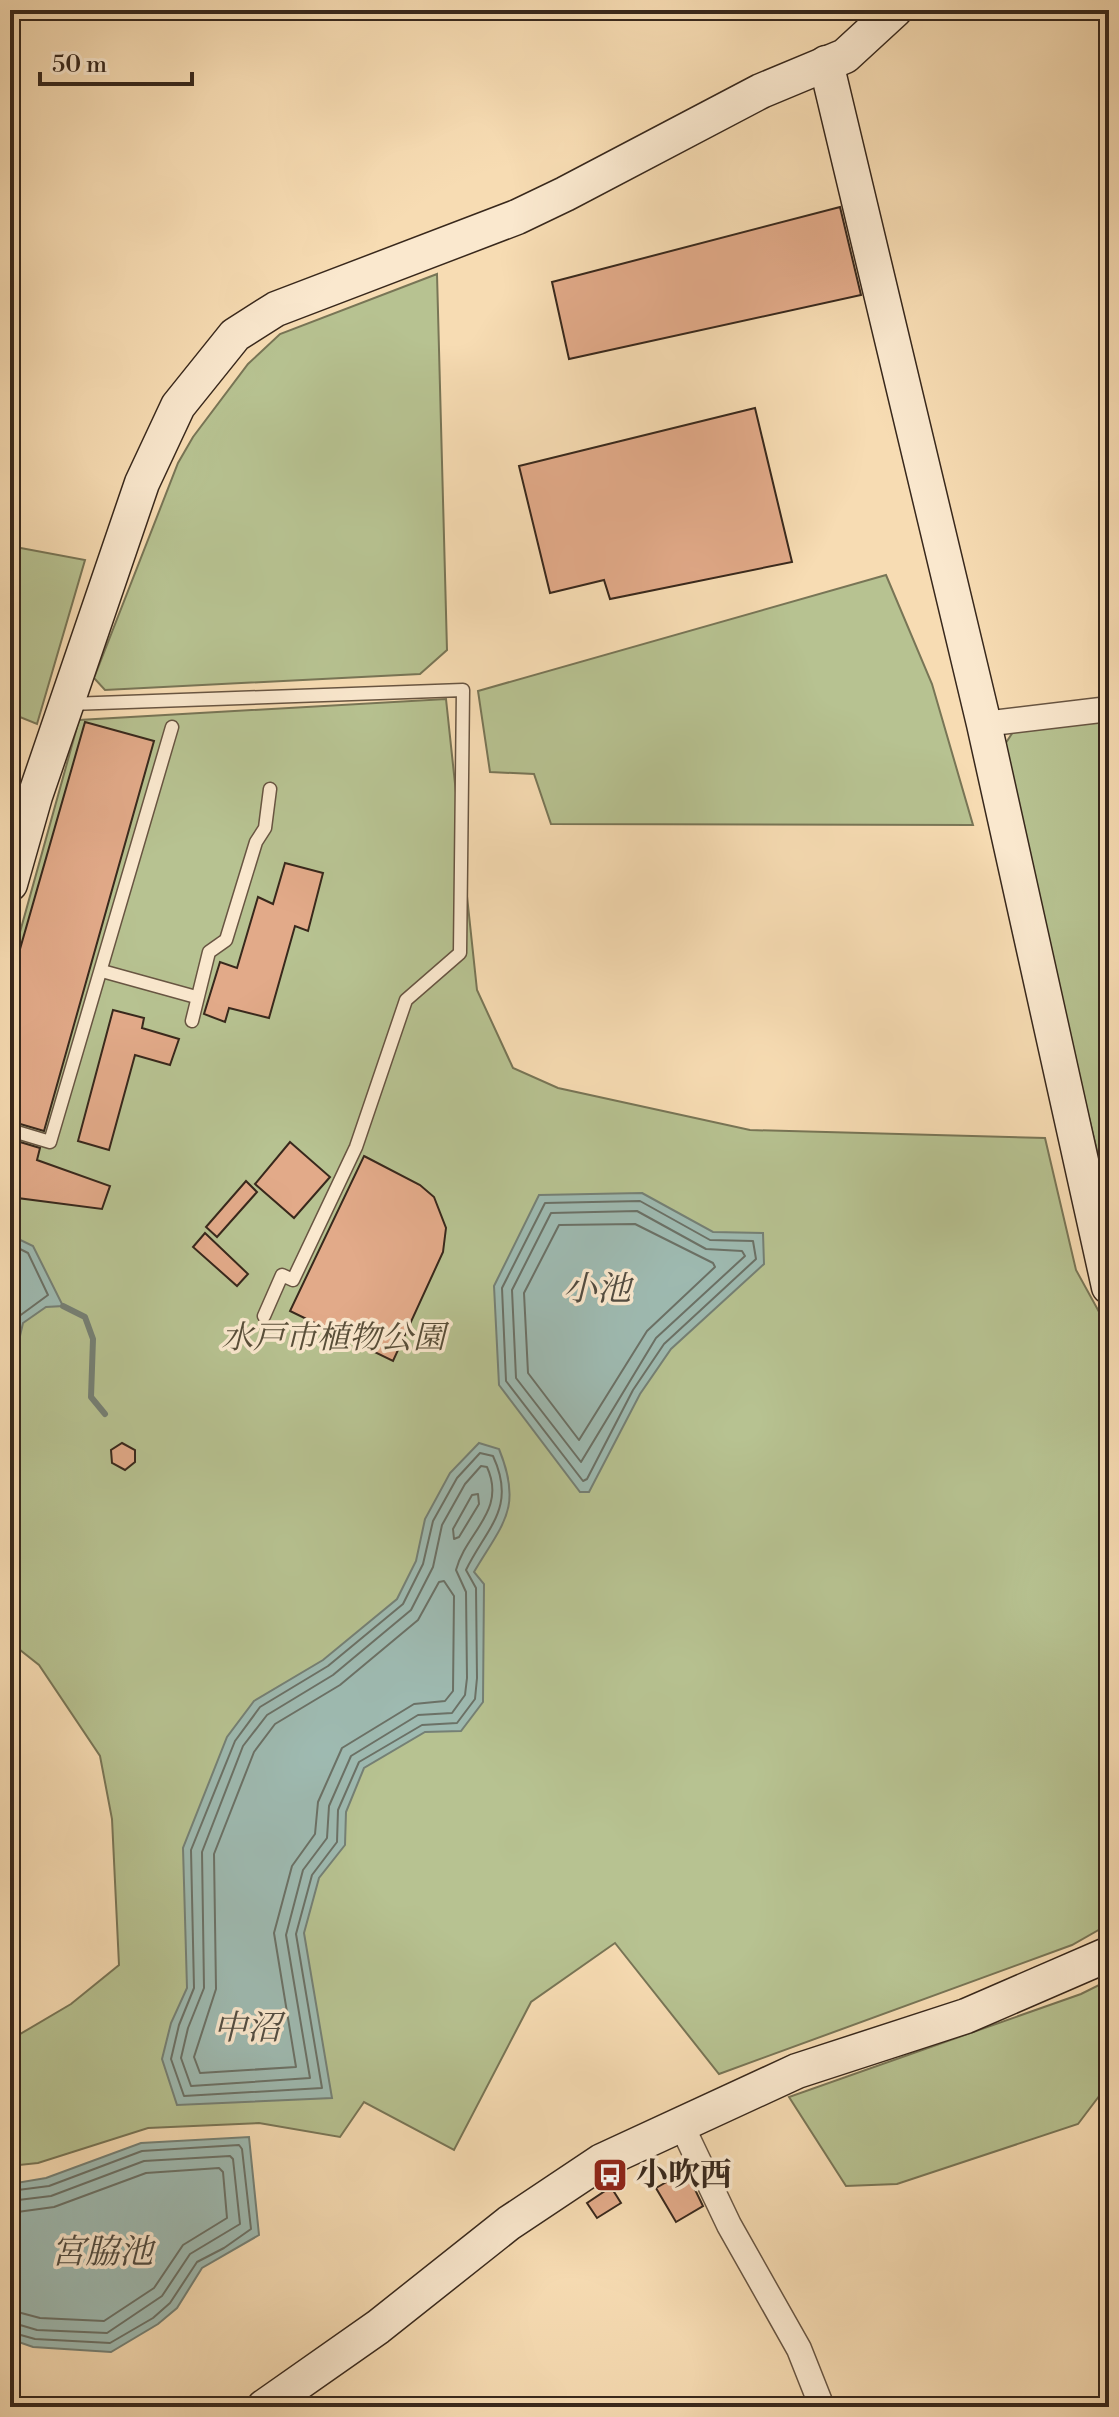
<svg xmlns="http://www.w3.org/2000/svg" width="1119" height="2417" viewBox="0 0 1119 2417" font-family="'Libre Bodoni','Noto Serif JP',serif">
	<style>
		.green { fill: #b7c291; stroke: #787556; stroke-width: 2 }
		.water { fill: #9ebab1; stroke: #758075; stroke-width: 2 }
		.lines { fill: none; stroke-linecap: round; stroke-linejoin: round }
		.shore { stroke: #6b7166; stroke-width: 2 }
		.stream { stroke: #758075; stroke-width: 6 }
		.building { fill: #e2aa89; stroke: #38281c; stroke-width: 2 }
		.lane-casing { stroke: #685542; stroke-width: 15 }
		.street-casing { stroke: #685542; stroke-width: 27 }
		.secondary-casing { stroke: #38281c; stroke-width: 37 }
		.lane { stroke: #fae8ce; stroke-width: 12 }
		.street { stroke: #fae8ce; stroke-width: 24 }
		.secondary { stroke: #fae8ce; stroke-width: 34 }
		.labels { text-anchor: middle; dominant-baseline: central; stroke-width: 7; stroke-linejoin: round; paint-order: stroke }
		.park-label { font-size: 32px; font-style: italic; fill: #584e39; stroke: #fae8ce }
		.poi-label { font-size: 32px; font-weight: bold; fill: #38281c; stroke: #fae8ce; text-anchor: start }
		.water-label { font-size: 34px; font-style: italic; fill: #524c41; stroke: #fae8ce }
	</style>
	<rect width="100%" height="100%" fill="#f7dcb3"/>
	<filter id="stains"><feTurbulence type="fractalNoise" baseFrequency=".0025" numOctaves="4"/><feColorMatrix values="0 0 0 0 .2 0 0 0 0 .09 0 0 0 0 .02 0 0 0 .5 -.17"/></filter>
	<radialGradient id="worn" r=".72"><stop offset=".6" stop-color="#630" stop-opacity="0"/><stop offset="1" stop-color="#630" stop-opacity=".3"/></radialGradient>
	<g class="green">
		<polygon points="437,274 447,650 420,674 105,690 94,678 178,463 193,437 248,364 280,334"/>
		<polygon points="10,546 85,560 37,724 10,713"/>
		<polygon points="886,575 932,684 973,825 551,824 534,774 490,772 478,691"/>
		<polygon points="446,699 477,990 513,1068 558,1088 750,1130 1045,1138 1076,1270 1109,1330 1109,1924 1072,1945 719,2074 615,1943 531,2002 454,2150 364,2102 340,2137 259,2123 148,2128 38,2163 10,2166 10,2040 71,2004 119,1965 112,1819 100,1756 39,1665 10,1642 10,968 79,720"/>
		<polygon points="1109,720 1109,1200 1000,752 1013,732"/>
		<polygon points="1109,1980 1109,2083 1078,2124 897,2184 846,2186 789,2097 1081,1994"/>
	</g>
	<g class="water">
		<polygon points="642,1193 713,1232 763,1233 764,1264 671,1349 640,1394 589,1492 580,1492 499,1385 494,1286 539,1195"/>
		<polygon points="10,1235 33,1246 63,1306 46,1307 23,1323 20,1336 10,1349"/>
		<path d="M479,1443L499,1449C523,1508 503,1523 474,1572L484,1584L483,1702L461,1731L425,1732L364,1768L346,1812L345,1845L319,1878L304,1933L332,2098L177,2105L162,2059L171,2023L187,1988L183,1848L227,1737L254,1701L323,1660L397,1599L416,1561L425,1519L450,1473Z"/>
		<polygon points="249,2137 259,2235 202,2268 177,2308 158,2324 111,2352 33,2347 10,2339 10,2184 46,2178 141,2143"/>
	</g>
	<g class="lines">
		<g class="shore">
			<polygon points="640,1201 710,1240 753,1241 756,1259 664,1344 633,1390 587,1479 583,1481 506,1381 502,1288 545,1203"/>
			<polygon points="637,1211 706,1249 742,1251 745,1256 656,1338 581,1462 516,1378 512,1290 551,1213"/>
			<polygon points="635,1224 713,1263 715,1267 647,1331 579,1440 528,1373 524,1293 559,1225"/>
			<polyline points="10,1244 28,1253 48,1295 18,1317 10,1336"/>
			<path d="M480,1453L493,1456C517,1508 487,1527 466,1570L476,1588L477,1678L475,1699L457,1723L422,1725L359,1762L338,1810L337,1842L312,1875L296,1934L322,2088L184,2096L171,2059L179,2025L194,1988L191,1850L235,1741L260,1707L328,1666L403,1604L423,1564L433,1521L457,1478Z"/>
			<path d="M481,1466L487,1467C507,1511 466,1532 456,1570L466,1592L467,1678L465,1695L452,1713L418,1715L351,1756L329,1806L327,1838L303,1870L286,1935L310,2078L191,2086L181,2058L188,2028L204,1988L202,1852L243,1746L267,1715L333,1675L411,1610L433,1567L442,1525L465,1484Z"/>
			<polygon points="478,1494 479,1504 459,1537 454,1539 453,1529 472,1495"/>
			<polygon points="444,1581 454,1596 453,1691 445,1701 414,1704 342,1748 318,1802 315,1834 292,1866 274,1933 296,2067 200,2073 194,2057 216,1989 214,1854 254,1752 275,1724 340,1685 418,1620 439,1582"/>
			<polyline points="10,2191 49,2186 142,2151 239,2145 242,2149 251,2229 224,2248 197,2262 170,2303 153,2318 110,2343 35,2339 10,2332"/>
			<polyline points="10,2201 51,2196 144,2161 230,2156 233,2159 240,2224 190,2254 162,2296 107,2333 37,2330 10,2322"/>
			<polyline points="10,2213 54,2207 146,2173 219,2168 223,2172 227,2218 183,2245 154,2288 104,2321 40,2318 10,2310"/>
		</g>
		<polyline class="stream" points="63,1306 85,1317 93,1339 91,1397 105,1414"/>
	</g>
	<g class="building">
		<polygon points="840,207 861,295 569,359 552,282"/>
		<polygon points="755,408 792,562 610,599 604,580 550,593 519,466"/>
		<polygon points="85,722 154,741 44,1131 10,1121 10,984"/>
		<polygon points="285,863 323,873 308,931 295,926 269,1018 229,1008 225,1022 204,1014 220,962 237,968 258,897 273,904"/>
		<polygon points="113,1010 144,1018 142,1028 179,1039 170,1065 135,1055 109,1150 78,1141"/>
		<polygon points="10,1139 40,1148 37,1160 110,1186 102,1209 10,1197"/>
		<polygon points="290,1142 330,1177 294,1218 255,1184"/>
		<polygon points="364,1156 420,1185 434,1197 446,1228 443,1252 393,1361 290,1311"/>
		<polygon points="246,1181 257,1192 217,1237 206,1227"/>
		<polygon points="205,1233 248,1274 237,1286 193,1247"/>
		<polygon points="122,1443 135,1450 135,1462 125,1470 112,1463 111,1450"/>
		<polygon points="686,2171 703,2206 676,2222 656,2188"/>
		<polygon points="611,2187 621,2203 597,2218 587,2203"/>
	</g>
	<g class="lines">
		<g class="lane-casing">
			<g id="lane">
				<polyline points="70,704 463,690 460,953 406,1000 356,1147 293,1280 282,1275 264,1316"/>
				<polyline points="102,971 196,997"/>
				<polyline points="192,1021 209,952 226,940 256,842 265,828 270,789"/>
				<polyline points="10,1130 50,1142 172,727"/>
			</g>
		</g>
		<g class="street-casing">
			<g id="street">
				<polyline points="984,724 1109,709"/>
				<polyline points="681,2124 729,2225 799,2349 822,2407"/>
			</g>
		</g>
		<g class="secondary-casing">
			<g id="secondary">
				<polyline points="826,63 984,724 1109,1287"/>
				<polyline points="10,884 35,796 142,483 178,406 235,335 276,309 517,217 565,194 761,91 845,56 895,10"/>
				<polyline points="264,2407 378,2327 509,2223 602,2161 797,2071 966,2016 1109,1954"/>
			</g>
		</g>
		<use href="#lane" class="lane"/>
		<use href="#street" class="street"/>
		<use href="#secondary" class="secondary"/>
	</g>
	<defs>
		<g id="bus-square" transform="scale(1.8)"><rect x="-9" y="-9" width="18" height="18" rx="4" fill="#8f2418" stroke="#fae8ce"/><path d="M-5-6H5V4H4V6H2V4H-2V6H-4V4H-5ZM-3.5-4V0h7V-4ZM-3.5 1.2v1.5H-2V1.2ZM2 1.2v1.5H3.5V1.2Z" fill="#fff"/></g>
	</defs>
	<g fill-rule="evenodd">
		<use href="#bus-square" x="610" y="2175"/>
	</g>
	<g class="labels">
		<g class="park-label">
			<text x="333" y="1338">水戸市植物公園</text>
		</g>
		<g class="poi-label">
			<text x="636" y="2175">小吹西</text>
		</g>
		<g class="water-label">
			<text x="597" y="1290">小池</text>
			<text x="247" y="2029">中沼</text>
			<text x="102" y="2253">宮脇池</text>
		</g>
	</g>
	<rect width="1119" height="2417" fill="none" stroke="#f7dcb3" stroke-width="40"/>
	<rect x="12" y="12" width="1095" height="2393" fill="none" stroke="#38281c" stroke-width="4"/>
	<rect x="20" y="20" width="1079" height="2377" fill="none" stroke="#38281c" stroke-width="2"/>
	<path d="M40 72v12h152v-12" fill="none" stroke="#38281c" stroke-width="4"/>
	<text x="52" y="72" font-size="24" fill="#38281c" stroke="#fae8ce" stroke-width="6" paint-order="stroke">50 m</text>
	<rect width="100%" height="100%" filter="url(#stains)"/>
	<rect width="100%" height="100%" fill="url(#worn)"/>
</svg>
